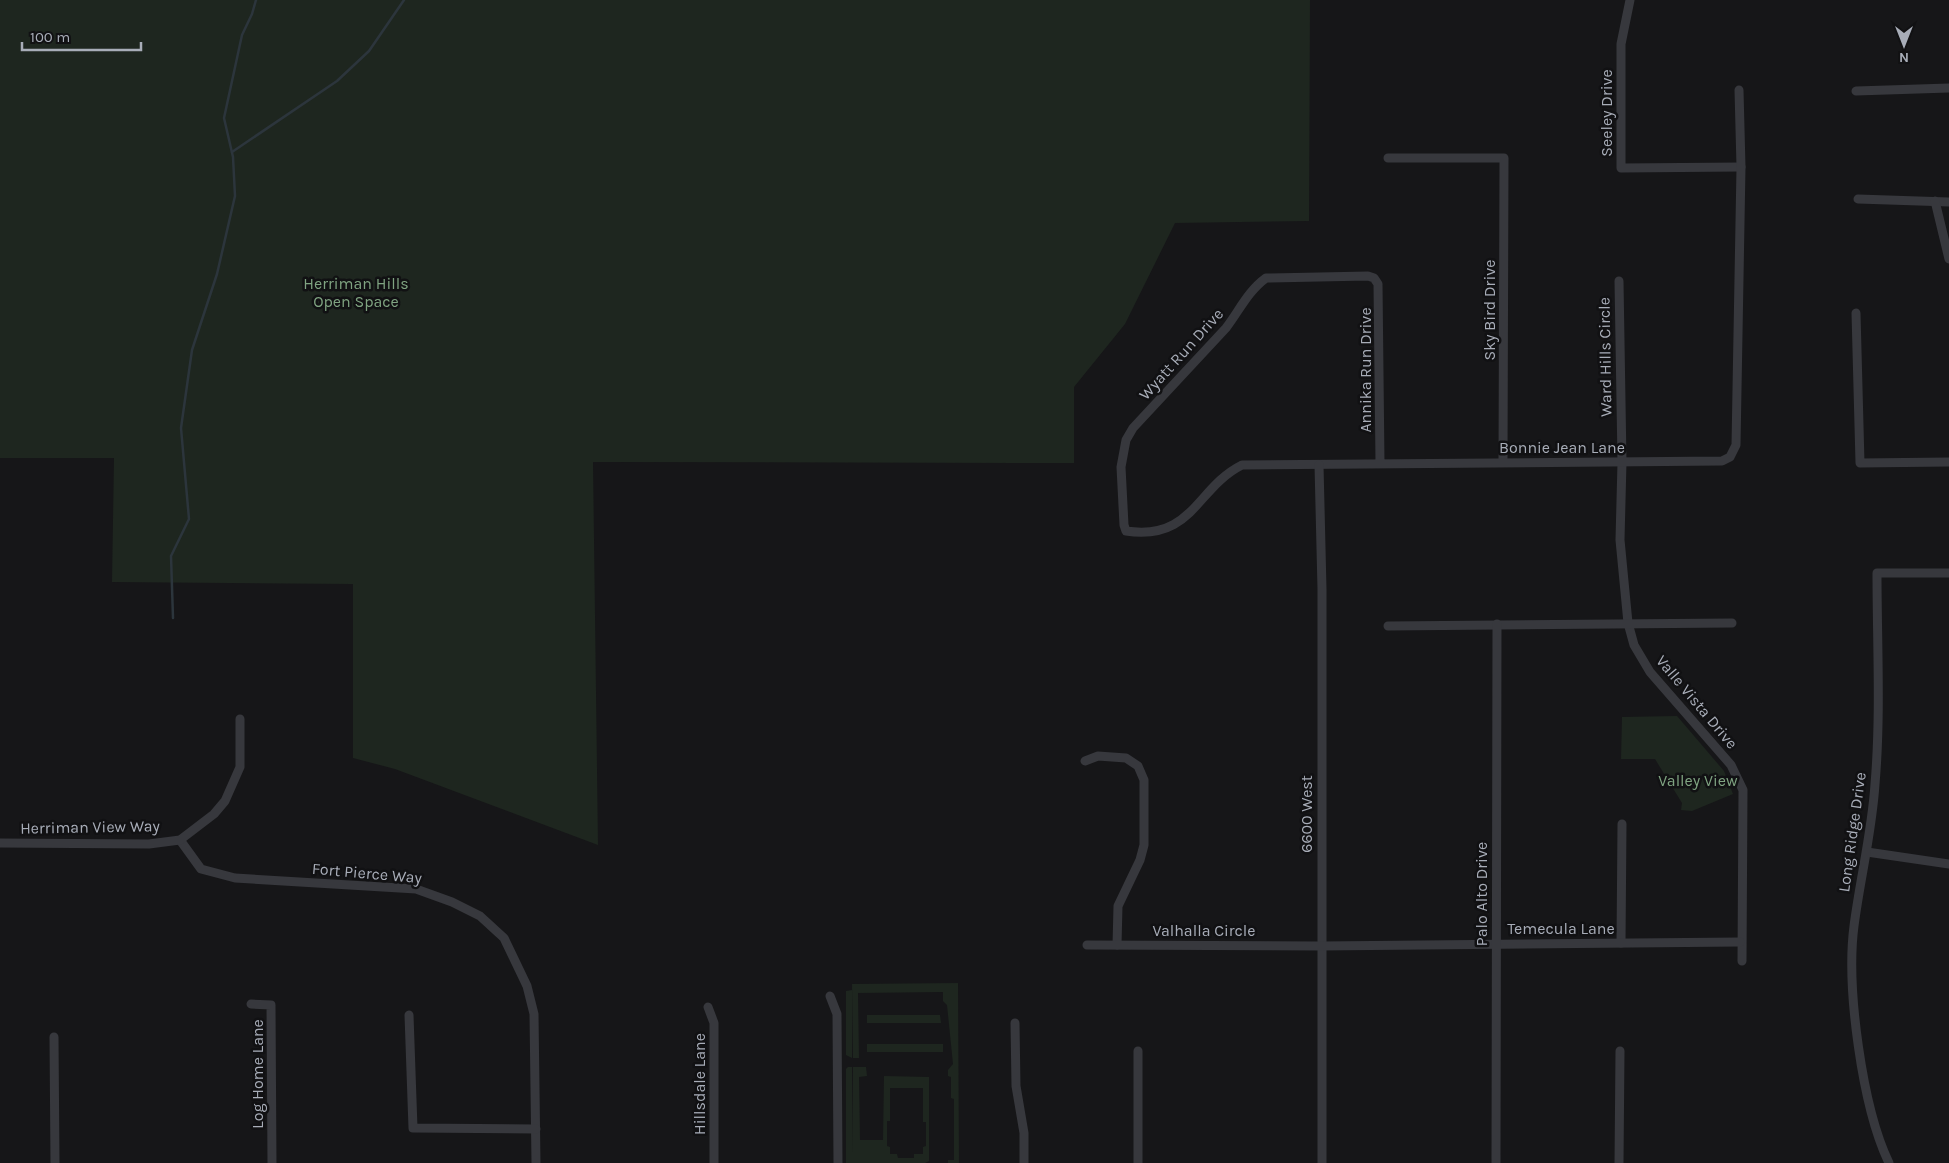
<svg xmlns="http://www.w3.org/2000/svg" width="1949" height="1163" viewBox="0 0 1949 1163" font-family="Karla,sans-serif">
	<style>
		.green { fill: #1e261f; fill-rule: evenodd }
		.lines { fill: none; stroke-linecap: round; stroke-linejoin: round }
		.stream { stroke: #2c353c; stroke-width: 2.5 }
		.minor { stroke: #37383d; stroke-width: 9 }
		.labels { text-anchor: middle; dominant-baseline: central; stroke-width: 5; stroke-linejoin: round; paint-order: stroke }
		.street-label { font-size: 16px; fill: #a8adb8; stroke: #111113 }
		.park-label { font-size: 16px; fill: #7fa381; stroke: #111113 }
	</style>
	<rect width="100%" height="100%" fill="#161618"/>
	<g class="green">
		<polygon points="0,0 1310,0 1309,221 1175,223 1125,324 1074,387 1074,463 593,462 598,845 395,769 353,758 353,584 112,582 114,458 0,458"/>
		<polygon points="1677,716 1724,771 1733,794 1692,811 1681,810 1682,803 1655,759 1621,759 1622,717"/>
		<polygon points="958,983 959,1163 948,1163 948,1160 954,1160 954,1099 951,1098 951,1077 948,1076 948,1070 953,1064 947,1005 943,1001 943,992 858,993 859,1058 853,1058 852,984"/>
		<polygon points="852,990 852,1058 846,1055 846,991"/>
		<polygon points="867,1015 940,1015 941,1023 867,1023"/>
		<rect x="867" y="1044" width="76" height="8"/>
		<path d="M848,1067H852L853,1154V1067H866L867,1076L859,1077L860,1140H883L884,1076L929,1077V1161L925,1163H846V1069ZM890,1088H923V1122H926V1146L923,1147V1154H914V1158H898L897,1154H890V1147L887,1146V1121H890Z"/>
	</g>
	<g class="lines">
		<g class="stream">
			<polyline points="232,152 337,81 369,51 404,0"/>
			<polyline points="173,618 171,556 189,519 181,428 192,350 217,274 235,196 233,157 224,118 242,35 252,14 256,0"/>
		</g>
		<g class="minor">
			<polyline points="1630,0 1621,44 1621,168 1741,167"/>
			<polyline points="1856,91 1949,88"/>
			<polyline points="1388,158 1504,158 1503,462"/>
			<polyline points="1858,199 1949,202"/>
			<polyline points="1935,201 1949,259"/>
			<polyline points="1619,281 1622,462 1620,540 1628,623 1634,645 1650,672 1731,765 1743,790 1742,961"/>
			<polyline points="1856,313 1860,463 1949,462"/>
			<path d="M1380,463L1378,284L1374,278L1368,276L1266,278C1248,291 1239,311 1226,328L1133,428L1126,440L1121,467L1124,525L1126,531C1193,541 1196,488 1242,465L1722,461L1730,457L1736,445L1741,167L1739,90"/>
			<polyline points="1319,465 1322,589 1322,1163"/>
			<polyline points="1388,626 1732,623"/>
			<polyline points="1085,761 1098,756 1126,758 1138,766 1144,780 1144,845 1140,860 1118,906 1117,945"/>
			<polyline points="180,840 201,869 235,878 416,889 452,902 480,916 504,938 527,986 534,1014 536,1163"/>
			<polyline points="0,843 149,844 180,840 214,814 225,801 240,767 240,719"/>
			<polyline points="1867,852 1949,864"/>
			<polyline points="1621,943 1622,824"/>
			<polyline points="1087,945 1321,946 1740,942"/>
			<polyline points="830,996 837,1014 838,1163"/>
			<polyline points="251,1004 271,1005 272,1163"/>
			<polyline points="708,1007 714,1023 714,1163"/>
			<polyline points="409,1015 413,1128 536,1129"/>
			<polyline points="1015,1023 1016,1086 1024,1133 1024,1163"/>
			<polyline points="54,1037 55,1163"/>
			<polyline points="1138,1163 1138,1051"/>
			<polyline points="1496,1163 1497,624"/>
			<polyline points="1619,1163 1620,1051"/>
			<path d="M1889,1163C1862,1107 1846,987 1854,926C1860,879 1872,832 1875,784C1881,714 1877,643 1877,573H1949"/>
		</g>
	</g>
	<g class="labels">
		<g class="street-label">
			<text transform="translate(1606 113) rotate(-90)">Seeley Drive</text>
			<text transform="translate(1489 310) rotate(-90)">Sky Bird Drive</text>
			<text transform="translate(1181 354) rotate(-48)">Wyatt Run Drive</text>
			<text transform="translate(1605 357) rotate(-91)">Ward Hills Circle</text>
			<text transform="translate(1365 370) rotate(-90)">Annika Run Drive</text>
			<text x="1562" y="447">Bonnie Jean Lane</text>
			<text transform="translate(1697 702) rotate(50)">Valle Vista Drive</text>
			<text transform="translate(1306 814) rotate(-90)">6600 West</text>
			<text transform="translate(90 827) rotate(-1)">Herriman View Way</text>
			<text transform="translate(1852 832) rotate(-82)">Long Ridge Drive</text>
			<text transform="translate(367 873) rotate(5)">Fort Pierce Way</text>
			<text transform="translate(1481 894) rotate(-90)">Palo Alto Drive</text>
			<text x="1561" y="928">Temecula Lane</text>
			<text x="1204" y="930">Valhalla Circle</text>
			<text transform="translate(257 1074) rotate(-90)">Log Home Lane</text>
			<text transform="translate(699 1084) rotate(-90)">Hillsdale Lane</text>
		</g>
		<g class="park-label">
			<text x="356" y="283">Herriman Hills<tspan x="356" dy="18">Open Space</tspan></text>
			<text x="1698" y="780">Valley View</text>
		</g>
	</g>
	<g transform="translate(1904 45) rotate(180)" stroke="#111113" stroke-width="4" paint-order="stroke">
	<path d="M0-4L9 19L0 12L-9 19Z" fill="#a8adb8"/>
	<text y="-8" font-size="14" font-weight="bold" text-anchor="middle" fill="#a8adb8">N</text>
	</g>
	<path d="M22 42v8h119v-8" fill="none" stroke="#a8adb8" stroke-width="2.5"/>
	<text x="30" y="42" font-size="15" fill="#a8adb8" stroke="#111113" stroke-width="4" paint-order="stroke">100 m</text>
</svg>
